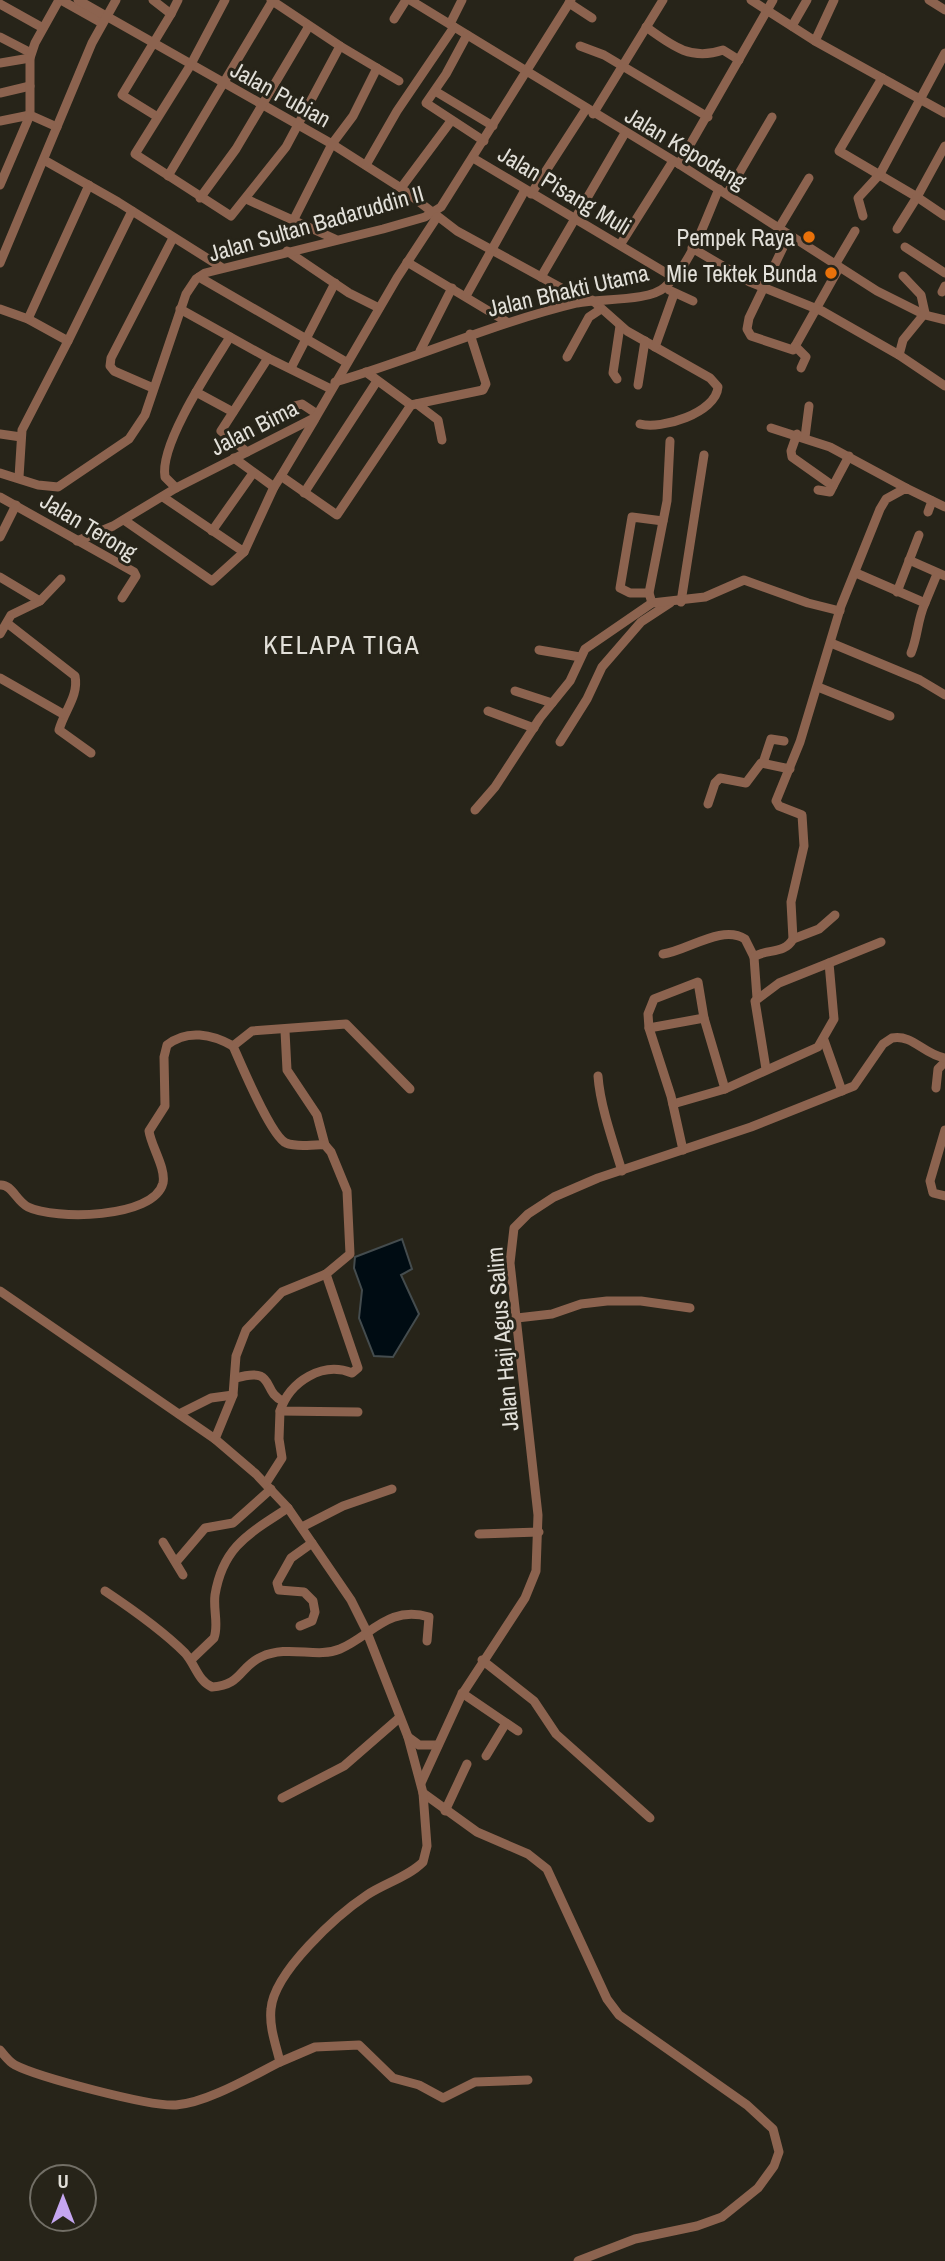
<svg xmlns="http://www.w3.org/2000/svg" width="945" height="2261" viewBox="0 0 945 2261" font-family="'Archivo Narrow',sans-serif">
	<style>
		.water { fill: #000c13; stroke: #444c4e; stroke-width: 2 }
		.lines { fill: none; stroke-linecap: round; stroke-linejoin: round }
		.minor { stroke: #8c634f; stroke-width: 9 }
		.food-dot { fill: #e8710a; stroke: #272419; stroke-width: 2.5 }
		.labels { text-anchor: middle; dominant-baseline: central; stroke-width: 6; stroke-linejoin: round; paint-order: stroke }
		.street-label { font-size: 23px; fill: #e2e0d9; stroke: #272419 }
		.poi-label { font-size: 23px; fill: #e2e0d9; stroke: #272419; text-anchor: end }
		.quarter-label { font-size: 26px; letter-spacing: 2px; fill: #e2e0d9; stroke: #272419 }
	</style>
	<rect width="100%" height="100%" fill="#272419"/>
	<polygon class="water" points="402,1239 412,1269 401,1275 419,1314 393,1357 374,1356 359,1318 362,1290 354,1268 355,1257"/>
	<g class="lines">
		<g class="minor">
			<polyline points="61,0 102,23"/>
			<polyline points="78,0 332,144 401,188 457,231 585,301"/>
			<polyline points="153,0 171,14 122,95 156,116"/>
			<polyline points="225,0 190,66 135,154 231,216 286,147 340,46 271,0"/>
			<polyline points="410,0 679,164 877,291 925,315 945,320"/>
			<polyline points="751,0 815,41 945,113"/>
			<polyline points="929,0 945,10"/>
			<polyline points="569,3 592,18"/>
			<polyline points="0,4 43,28"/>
			<polyline points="171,14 178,0"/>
			<polyline points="394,19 406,0"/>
			<polyline points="450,24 462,0"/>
			<polyline points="792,26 807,0"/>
			<path d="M646,27C672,46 691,61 723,50L739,60"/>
			<polyline points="467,35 446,74 426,103 484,141"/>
			<polyline points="0,37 31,53"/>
			<polyline points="815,41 834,0"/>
			<polyline points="580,46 604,55 708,117"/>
			<polyline points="0,63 30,58"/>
			<polyline points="377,68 399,81"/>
			<polyline points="882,78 839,151 917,197 897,229"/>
			<polyline points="435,91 493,126"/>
			<polyline points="0,93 30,86"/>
			<polyline points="593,114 663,0"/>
			<polyline points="0,121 30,115"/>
			<polyline points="57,127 30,115 30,58 35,43 59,0"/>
			<polyline points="945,146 917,197 945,216"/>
			<polyline points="473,158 673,277"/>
			<polyline points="44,160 118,202 221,267"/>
			<polyline points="679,164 773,0"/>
			<polyline points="366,165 397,111 454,27"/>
			<polyline points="168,176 273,0"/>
			<polyline points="0,185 30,115"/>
			<polyline points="401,188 451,121"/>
			<polyline points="531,194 586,109"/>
			<polyline points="727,194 772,117"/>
			<polyline points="200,198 236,149 309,26"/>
			<polyline points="246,199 335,239"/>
			<polyline points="863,216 858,198 880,174 945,53"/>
			<polyline points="294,219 332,144 353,116 377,68 340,46"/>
			<polyline points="779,228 809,178"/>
			<polyline points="789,235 749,318 747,329 751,336 793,350 839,268"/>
			<polyline points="620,245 673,161"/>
			<polyline points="905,247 945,273"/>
			<polyline points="692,248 750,282 822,311 899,355 945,386"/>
			<polyline points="287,251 349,293 379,308"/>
			<polyline points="407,262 507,322"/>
			<polyline points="0,263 92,43 116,0"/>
			<polyline points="835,265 855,231"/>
			<polyline points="199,277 346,362"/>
			<polyline points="541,277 625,133"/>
			<polyline points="669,290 693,301"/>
			<polyline points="942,292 945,286"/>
			<polyline points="466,296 525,190"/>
			<path d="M592,300L627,331L710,378L718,387C716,413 661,430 640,424"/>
			<polyline points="0,309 28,319 68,341 132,211"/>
			<polyline points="180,309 268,358 331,389"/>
			<polyline points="28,319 89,185"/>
			<polyline points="795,346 806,357 801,368"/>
			<polyline points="655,347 674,294"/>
			<polyline points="420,351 452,288"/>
			<polyline points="899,355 903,340 925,313 921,295 903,276"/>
			<polyline points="567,357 589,317 601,309"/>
			<polyline points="291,368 335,283"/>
			<polyline points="366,372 411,405 483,390 486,384 470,334"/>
			<polyline points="617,379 613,373 620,326"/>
			<path d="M335,382C417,358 494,323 577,303C600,298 649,302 665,287C692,264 705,220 719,189"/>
			<polyline points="638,385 645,341"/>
			<polyline points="153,388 114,371 110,366 111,358 173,238"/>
			<polyline points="196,392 233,412"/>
			<polyline points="417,404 438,420 442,440"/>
			<polyline points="294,406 302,404 317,414"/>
			<polyline points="771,428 830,447 906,488"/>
			<polyline points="0,434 21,437"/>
			<polyline points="797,434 791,451 792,457 833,486 849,456"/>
			<polyline points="805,437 809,406"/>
			<polyline points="247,452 221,431 268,358"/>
			<polyline points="234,458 274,487 281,476 337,515 411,405"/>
			<polyline points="0,473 38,485 58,487 129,439 145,415 186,294 196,279 205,273 383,229 425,217 441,207 571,0"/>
			<polyline points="281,476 315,419"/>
			<polyline points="19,477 22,430 68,341"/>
			<path d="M176,488L165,477C159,444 212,366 230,337"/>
			<polyline points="818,490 830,492 833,486"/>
			<polyline points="304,493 377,381"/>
			<polyline points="0,497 134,572 136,576 122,598"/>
			<polyline points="163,497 244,552 274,487"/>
			<polyline points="928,512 932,501"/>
			<polyline points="124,520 212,581 244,552"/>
			<polyline points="212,531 253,473"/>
			<polyline points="0,537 16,505"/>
			<polyline points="77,541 113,526 176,488 316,417 397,278 437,217"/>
			<polyline points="909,560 945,576"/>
			<path d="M856,573L925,603C917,621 918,636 911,653"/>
			<polyline points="0,577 40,601"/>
			<polyline points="897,592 919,535"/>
			<polyline points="649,593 630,593 620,588 632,517 663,521"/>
			<polyline points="681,602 704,455"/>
			<polyline points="652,603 649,593 667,501 670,441"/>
			<polyline points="925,603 937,574"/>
			<path d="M7,623L75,676C79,696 64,711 59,730L91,753"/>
			<polyline points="0,634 11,615 40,601 61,579"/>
			<polyline points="831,643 920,680 945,695"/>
			<polyline points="539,650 580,657"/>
			<polyline points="0,678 63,714"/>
			<polyline points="818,687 890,716"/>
			<polyline points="515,691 552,703"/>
			<polyline points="488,711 534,728"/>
			<polyline points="560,742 587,699 602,667 641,622 670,603"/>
			<polyline points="763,763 771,739 784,741"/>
			<polyline points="708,804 715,783 720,778 746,783 761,763 790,769"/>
			<polyline points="475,810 495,787 540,718 570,681 585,649 652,603 705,597 744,580 808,603 840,611"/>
			<polyline points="793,939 819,929 835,915"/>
			<path d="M663,954C687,951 722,924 745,939L754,957"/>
			<path d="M757,998L754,957C767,948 784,955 793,939L791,902L804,846L802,815L779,806L776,801L800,742L841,606L880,509L886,499L906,488L945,507"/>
			<polyline points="649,1028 704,1018"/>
			<polyline points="285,1031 287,1070 317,1115 325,1145"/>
			<polyline points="824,1040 842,1091"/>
			<polyline points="766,1069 755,1001 779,983 829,963"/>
			<path d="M598,1076C600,1105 613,1142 622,1171"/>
			<polyline points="936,1088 938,1069 945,1062"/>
			<polyline points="673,1104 725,1089 818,1047 834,1019 829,963 881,942"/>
			<polyline points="945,1130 930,1181 933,1193 945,1196"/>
			<polyline points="683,1150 671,1096 649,1028 648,1014 654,999 698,982 704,1018 725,1089"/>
			<path d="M0,1185C12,1184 16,1201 28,1207C54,1220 154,1219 163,1183C166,1168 151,1146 149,1131L165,1106L164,1057L167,1045C187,1029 212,1034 233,1046"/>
			<path d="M326,1274L358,1368L352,1373C323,1361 290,1381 280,1411L358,1412"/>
			<polyline points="0,1291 215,1439 256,1474 288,1508 351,1600 366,1630 408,1737 423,1793 477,1832 528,1854 547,1869 607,1999 619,2015 747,2105 773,2129 779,2152 774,2166 758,2188 722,2217 697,2226 635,2239 578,2261"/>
			<polyline points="517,1318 552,1314 581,1304 607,1301 641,1301 690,1308"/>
			<path d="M236,1378C277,1366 261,1392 283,1401"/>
			<polyline points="179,1414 211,1398 233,1395"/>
			<path d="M215,1439L233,1395L236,1356L246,1330L282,1292L326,1274L350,1254L347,1191L331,1152L325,1145C312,1144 298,1148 286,1143C271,1136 241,1064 233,1046L252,1031L346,1024L410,1089"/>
			<polyline points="266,1483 282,1458 279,1439 280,1411"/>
			<polyline points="302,1527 343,1506 392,1489"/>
			<polyline points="479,1534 539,1532"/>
			<polyline points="163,1542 183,1575"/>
			<polyline points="176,1562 205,1528 233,1523 271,1489"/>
			<path d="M105,1591C132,1609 162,1630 185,1653C195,1664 198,1681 212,1687C242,1685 239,1667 261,1657C289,1644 316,1659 340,1649C371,1636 388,1605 429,1617L427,1641"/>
			<polyline points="300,1626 312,1621 315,1612 313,1601 304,1592 279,1590 277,1583 291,1558 312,1543"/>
			<path d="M191,1660L214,1638C219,1625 213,1610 215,1595C223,1546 250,1533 288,1508"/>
			<polyline points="482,1660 534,1701 556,1734 650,1818"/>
			<polyline points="462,1693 518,1731"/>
			<polyline points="408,1737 419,1745 438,1745"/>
			<polyline points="486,1756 506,1723"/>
			<path d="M421,1783L461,1696L525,1598L536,1571L538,1515L510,1263L514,1228L528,1214L554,1197L598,1178L751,1127L854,1086L883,1044L892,1038C913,1034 924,1055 945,1058"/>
			<polyline points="282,1798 344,1766 398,1719"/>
			<polyline points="445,1811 467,1764"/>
			<path d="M0,2050C4,2055 9,2062 15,2065C38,2077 151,2107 176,2105C207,2103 252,2076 280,2062C276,2045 269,2027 271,2009C274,1972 337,1915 367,1895C385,1883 408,1877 423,1862L427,1846L423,1793"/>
			<polyline points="280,2062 315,2047 359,2045 393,2078 419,2085 443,2098 475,2082 528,2080"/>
		</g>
	</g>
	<g class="food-dot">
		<circle cx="809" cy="237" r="7"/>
		<circle cx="831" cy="273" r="7"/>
	</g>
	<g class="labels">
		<g class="street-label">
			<text transform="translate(281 94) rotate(29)">Jalan Pubian</text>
			<text transform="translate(686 148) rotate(31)">Jalan Kepodang</text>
			<text transform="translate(565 190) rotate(31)">Jalan Pisang Muli</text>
			<text transform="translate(316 223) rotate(-16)">Jalan Sultan Badaruddin II</text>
			<text transform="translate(568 290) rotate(-13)">Jalan Bhakti Utama</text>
			<text transform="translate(254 427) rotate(-27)">Jalan Bima</text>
			<text transform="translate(89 526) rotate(31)">Jalan Terong</text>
			<text transform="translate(502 1339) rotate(-95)">Jalan Haji Agus Salim</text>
		</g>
		<g class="poi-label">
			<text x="795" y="237">Pempek Raya</text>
			<text x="817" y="273">Mie Tektek Bunda</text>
		</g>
		<g class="quarter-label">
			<text x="342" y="644">KELAPA TIGA</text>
		</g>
	</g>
	<g transform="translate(63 2198)"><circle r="33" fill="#272419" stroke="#726f66" stroke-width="2"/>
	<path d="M0-5L12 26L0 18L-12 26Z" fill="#c5a6f0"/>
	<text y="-10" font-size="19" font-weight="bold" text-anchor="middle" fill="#e2e0d9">U</text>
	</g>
</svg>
